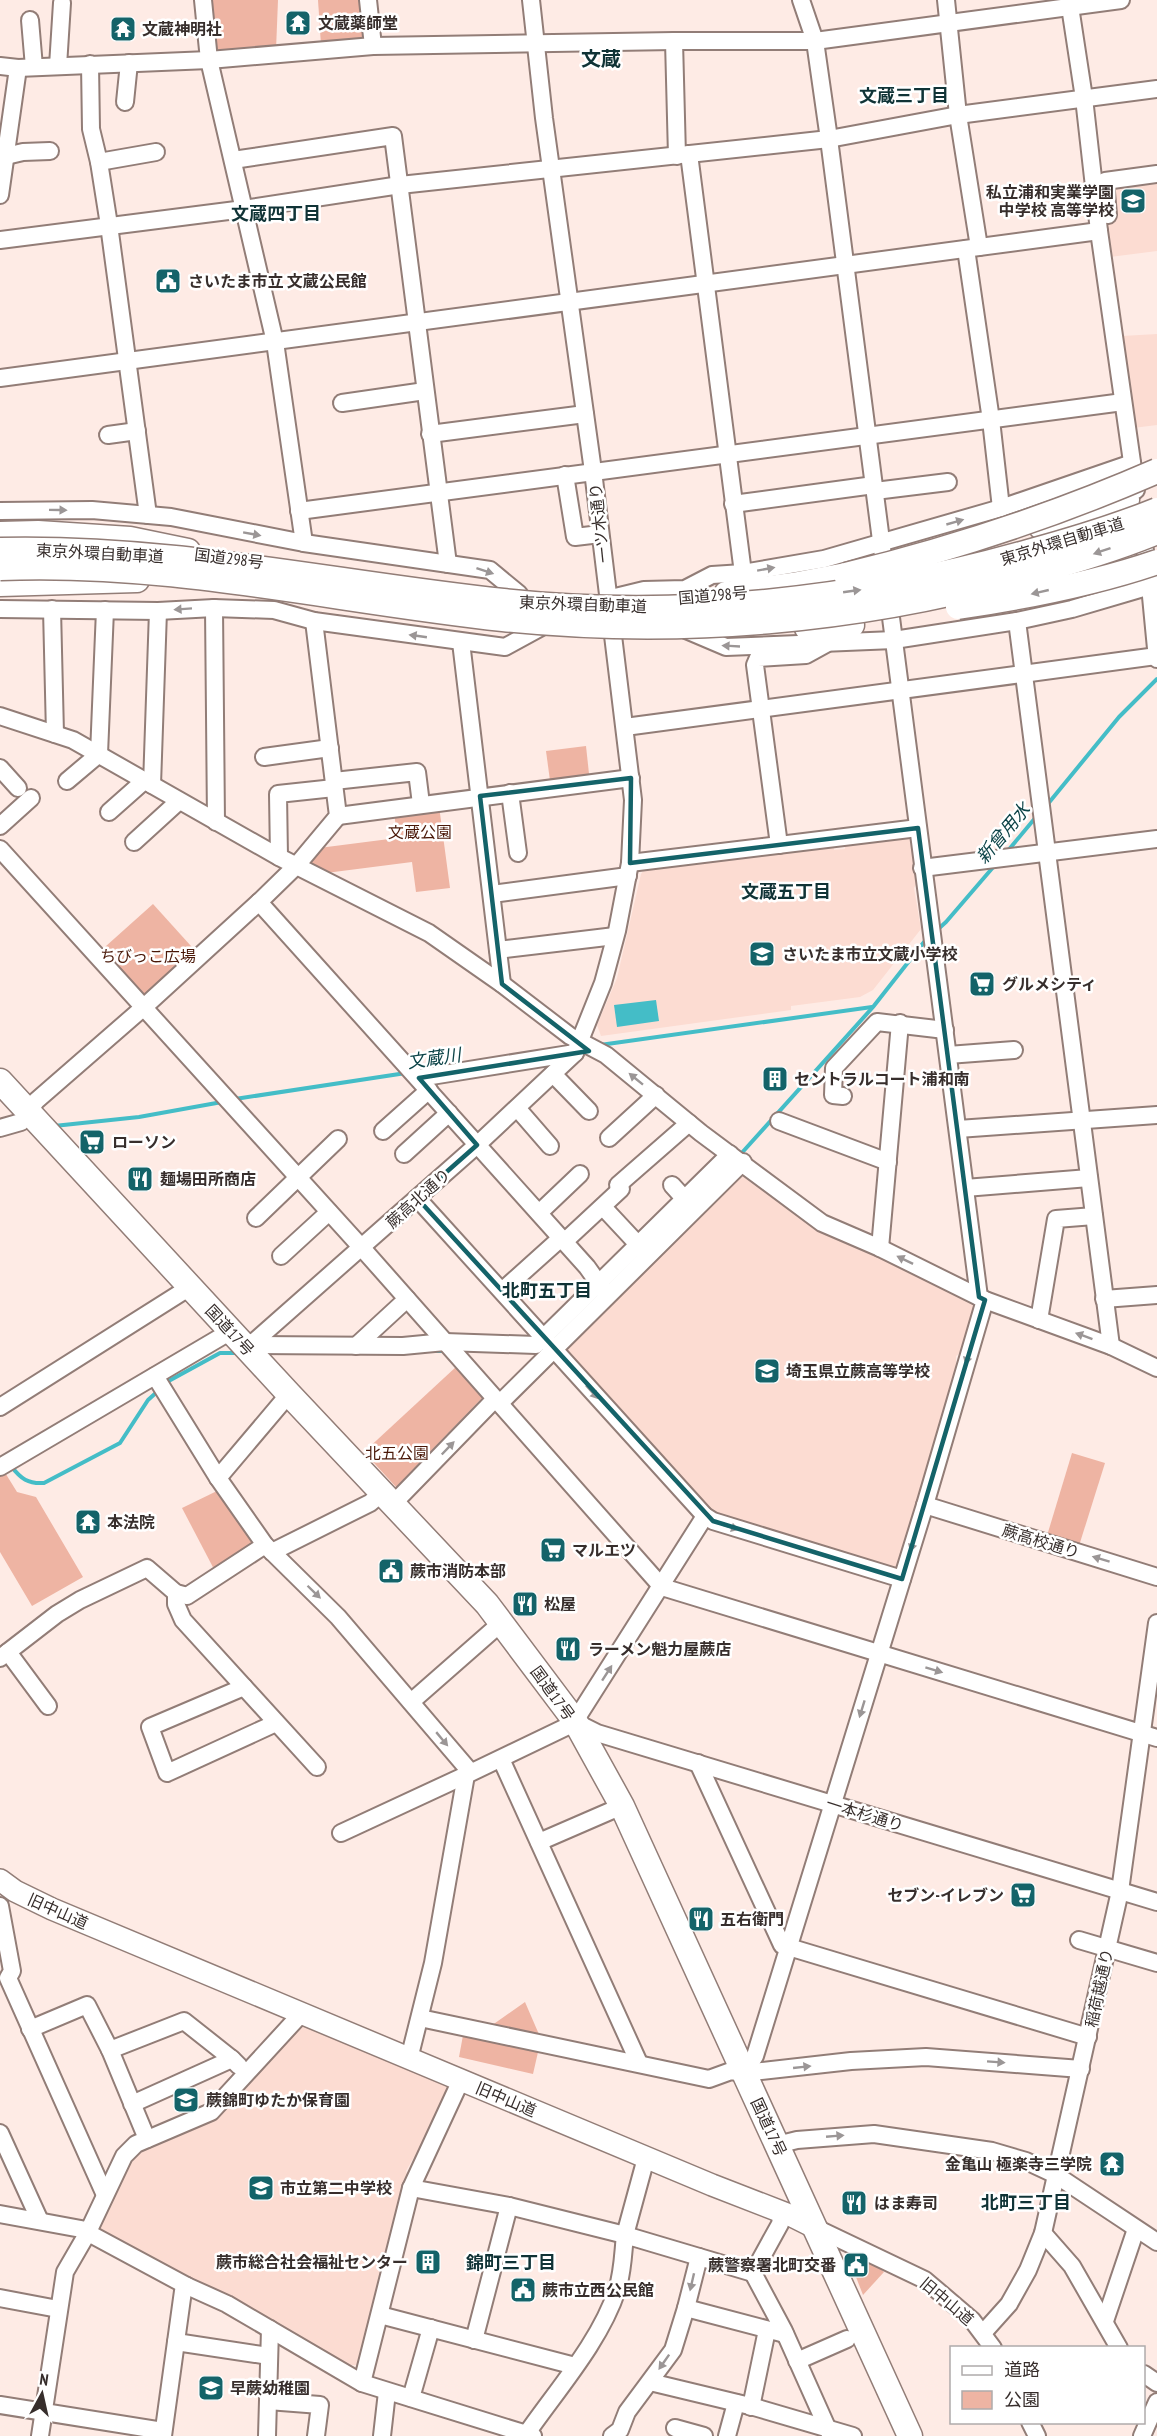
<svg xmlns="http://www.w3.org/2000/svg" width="1157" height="2436" viewBox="0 0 1157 2436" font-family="'PT Sans Narrow','Noto Sans JP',sans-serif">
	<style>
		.built { fill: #fcdcd2 }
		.green { fill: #eeb4a3 }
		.water { fill: #44bdc7 }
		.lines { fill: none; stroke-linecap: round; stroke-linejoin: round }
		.stream { stroke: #44bdc7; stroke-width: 4 }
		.minor-casing { stroke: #927d77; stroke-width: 20 }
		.major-casing { stroke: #927d77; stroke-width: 24 }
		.highway-casing { stroke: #927d77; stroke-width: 27 }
		.minor { stroke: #fff; stroke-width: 16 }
		.major { stroke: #fff; stroke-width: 21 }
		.highway { stroke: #fff; stroke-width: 24 }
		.highway-bridge-casing { stroke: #927d77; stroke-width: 27; stroke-linecap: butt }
		.highway-bridge { stroke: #fff; stroke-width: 24 }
		.oneway { fill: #9b9696 }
		.marked { fill: none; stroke: #146369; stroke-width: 4.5; stroke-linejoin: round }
		.labels { text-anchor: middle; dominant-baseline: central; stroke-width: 5; stroke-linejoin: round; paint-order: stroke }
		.poi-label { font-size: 16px; font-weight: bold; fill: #372e2c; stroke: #fff; text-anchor: start }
		.street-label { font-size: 16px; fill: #372e2c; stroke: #fff }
		.park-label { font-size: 16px; fill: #4a1808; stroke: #fff }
		.neighbourhood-label { font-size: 18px; font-weight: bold; fill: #103336; stroke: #fff }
		.water-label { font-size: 18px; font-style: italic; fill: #0d4448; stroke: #fff }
		.quarter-label { font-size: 20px; font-weight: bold; fill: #103336; stroke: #fff }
	</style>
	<rect width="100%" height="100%" fill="#feebe5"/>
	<g class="built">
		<polygon points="1157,177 1157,251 1110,257 1106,220 1108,184"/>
		<polygon points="1157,334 1157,425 1133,428 1122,336"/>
		<polygon points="905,836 911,840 917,883 914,888 921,929 873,990 860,997 791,1006 791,1010 601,1036 597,1025 617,978 641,874 646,867 766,851 767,855 834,846 834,850 845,849 845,845 853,844 853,841"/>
		<polygon points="736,1171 747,1171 974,1301 976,1307 963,1351 956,1356 956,1375 896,1571 710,1515 562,1352"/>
		<polygon points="300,2022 447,2083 451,2089 420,2157 414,2157 406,2171 409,2180 359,2365 349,2365 232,2296 201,2284 95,2228 135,2153 212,2120"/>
	</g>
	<g class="green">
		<polygon points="212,0 278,0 276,50 217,55"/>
		<polygon points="318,0 367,0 369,40 321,45"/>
		<polygon points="586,746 590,783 551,788 546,751"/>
		<polygon points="439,806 450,888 416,892 412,862 326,873 308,864 319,848 397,838 394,811"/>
		<polygon points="153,904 200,956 144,1007 96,955"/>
		<polygon points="457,1366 483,1397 396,1487 364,1452"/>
		<polygon points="1072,1453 1105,1463 1078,1549 1046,1539"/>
		<polygon points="4,1471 17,1492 36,1497 83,1577 32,1606 0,1552 0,1473"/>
		<polygon points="219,1490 259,1541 216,1573 182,1508"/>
		<polygon points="525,2002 541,2039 533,2074 459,2057 464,2030 481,2033"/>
		<polygon points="871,2261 884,2272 863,2295 856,2277"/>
	</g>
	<polygon class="water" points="656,1000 659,1021 617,1027 614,1005"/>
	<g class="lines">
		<g class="stream">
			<polyline points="1047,805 1119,717 1157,679"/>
			<polyline points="1006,853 1036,817"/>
			<polyline points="936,931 946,922 995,865"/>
			<polyline points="600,1045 872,1007"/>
			<polyline points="235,1099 406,1073"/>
			<polyline points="54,1126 139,1117 222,1102"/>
			<polyline points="739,1156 873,1007 928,937"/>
			<polyline points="431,1351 447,1351"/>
			<polyline points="165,1383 220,1353 237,1353"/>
			<path d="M11,1466C21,1479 28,1484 44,1483L120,1443L148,1400L158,1391"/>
		</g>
		<g class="minor-casing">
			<g id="minor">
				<polyline points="203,0 209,60 275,342 304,543"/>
				<polyline points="368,0 373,46"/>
				<polyline points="801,0 815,41 829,139 979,1297"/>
				<polyline points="946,0 958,115 979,247"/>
				<polyline points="1069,0 1084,98 1099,231 1136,490"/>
				<polyline points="30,20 34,67"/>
				<polyline points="674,41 677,156"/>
				<polyline points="90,64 91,129 99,162 109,225 148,515"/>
				<polyline points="0,66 18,68 209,60 373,46 674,41 815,41 1121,0"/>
				<polyline points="58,66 62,3"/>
				<polyline points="125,102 129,63"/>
				<polyline points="689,154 743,573"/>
				<polyline points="6,156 23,152 50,151"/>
				<polyline points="233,160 393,136 448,564"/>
				<polyline points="99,162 156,152"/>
				<polyline points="0,195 18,68"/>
				<polyline points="1108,215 1105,181 1157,174"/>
				<polyline points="0,240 244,209 400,185 829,139 958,115 1157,89"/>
				<polyline points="966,249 991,420 1001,508"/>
				<polyline points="0,378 1099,231"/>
				<polyline points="342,403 425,391"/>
				<polyline points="430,434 585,414"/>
				<polyline points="108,435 137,431"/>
				<polyline points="565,475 575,537 600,534"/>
				<polyline points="875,491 948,482"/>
				<polyline points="733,504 874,485"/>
				<polyline points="0,511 92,510 171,517 304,543 490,570 519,594"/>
				<polyline points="299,511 1123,402"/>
				<polyline points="1142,530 1150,586 1157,659"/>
				<polyline points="607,599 644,590 685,589 712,575 743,573 824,559 1001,508 1132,463"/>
				<polyline points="214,608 216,822"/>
				<polyline points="0,609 158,611 214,608 274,610 314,621 505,647 549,623"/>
				<polyline points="52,609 55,734"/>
				<polyline points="1017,621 1111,1346"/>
				<polyline points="686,630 726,647 894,640 1017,621 1072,609 1157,584"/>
				<polyline points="461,642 502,984"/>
				<polyline points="0,716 73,740 279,857 429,933 502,984 570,1036 606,1055 701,1133 822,1223 880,1248 985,1300 1111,1346 1157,1368"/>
				<polyline points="625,727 1157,656"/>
				<polyline points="264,757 330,748"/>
				<polyline points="0,768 18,788"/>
				<polyline points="67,781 99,754 105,610"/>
				<polyline points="334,781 417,772 421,804"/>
				<polyline points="152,785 158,611"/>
				<polyline points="510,793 518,853"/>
				<polyline points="109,812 144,781"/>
				<polyline points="338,816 631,778"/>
				<polyline points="0,826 31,798"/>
				<polyline points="134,842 179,801"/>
				<polyline points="779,845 755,665 758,658 806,655 826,644"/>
				<polyline points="0,849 362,1248 662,1587 1157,1738"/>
				<polyline points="279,857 278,794 334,788"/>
				<polyline points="630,863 918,828"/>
				<polyline points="922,868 1157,839"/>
				<polyline points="492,894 628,876"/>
				<polyline points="259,902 587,1267 607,1295"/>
				<polyline points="498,950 615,936"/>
				<polyline points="948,1055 1014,1050"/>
				<polyline points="553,1074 589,1111"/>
				<polyline points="419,1078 575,1053"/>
				<polyline points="843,1096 833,1095 834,1068 877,1022 945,1030"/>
				<polyline points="517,1108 550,1146"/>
				<polyline points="779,1121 888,1162"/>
				<polyline points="0,1128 21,1122 36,1101 144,1007 259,902 297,865 338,816 314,621"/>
				<polyline points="958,1129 1157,1115"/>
				<polyline points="383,1131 429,1090"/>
				<polyline points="609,1138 656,1095"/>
				<polyline points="404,1154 449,1113"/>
				<polyline points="618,1185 689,1123"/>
				<polyline points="672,1185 692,1207"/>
				<polyline points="965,1188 1089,1178"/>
				<polyline points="417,1198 705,1516 713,1521 902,1579"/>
				<polyline points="603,1207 645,1252"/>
				<polyline points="539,1213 580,1174"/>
				<polyline points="256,1218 338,1139"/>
				<polyline points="564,1242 621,1189"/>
				<polyline points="880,1248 900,1023"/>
				<polyline points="281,1256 329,1212"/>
				<polyline points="502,1291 561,1238"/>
				<polyline points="1104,1299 1157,1295"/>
				<polyline points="1039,1320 1056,1219 1094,1216"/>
				<polyline points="245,1345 255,1341 477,1145 575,1053 603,983 617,931 630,863 633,800 593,471 544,118 531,0"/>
				<polyline points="246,1345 403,1346 445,1342 536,1345 730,1154"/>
				<polyline points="356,1346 407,1299"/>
				<polyline points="155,1376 218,1478 265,1545 338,1617 467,1768 466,1775 341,1833"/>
				<polyline points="500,1403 743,1162"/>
				<polyline points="0,1407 190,1287"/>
				<polyline points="0,1467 231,1331"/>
				<polyline points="218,1478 289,1394"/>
				<polyline points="393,1504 495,1399"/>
				<polyline points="925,1505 1157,1577"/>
				<polyline points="272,1552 370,1503 382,1493"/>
				<polyline points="176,1593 176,1604 183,1620 317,1767"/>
				<polyline points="8,1652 48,1706"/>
				<polyline points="0,1658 57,1614 80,1600 147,1568 176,1593 187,1596 265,1545"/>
				<polyline points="244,1687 150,1727 167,1773 276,1723"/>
				<polyline points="411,1702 501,1623"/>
				<polyline points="575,1722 597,1733 1157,1902"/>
				<polyline points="501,1759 639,2063"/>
				<polyline points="698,1763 782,1945 1088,2037"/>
				<polyline points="539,1842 622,1806"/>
				<polyline points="0,1906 12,1971 8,1978 105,2195"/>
				<polyline points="1079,1940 1157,1963"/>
				<polyline points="420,2018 709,2079 731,2071 744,2073 851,2061 926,2057 1081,2069"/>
				<polyline points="30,2029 87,2005 110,2050 147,2139"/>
				<polyline points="110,2050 184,2021 232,2059"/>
				<polyline points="409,2059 433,1963 466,1775 566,1727 575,1721 705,1516"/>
				<polyline points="744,2073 755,2056 925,1505 985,1300"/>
				<polyline points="132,2104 232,2059 239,2066"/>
				<polyline points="0,2133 40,2221"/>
				<polyline points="777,2145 797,2140 874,2134 992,2151 1026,2161 1056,2175 1157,2242"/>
				<polyline points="411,2188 509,2206 625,2235 646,2158"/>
				<polyline points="0,2214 81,2229 187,2286 227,2304 362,2383 533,2436"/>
				<polyline points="816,2228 925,2280 972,2320 993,2348"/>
				<polyline points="1043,2233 1072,2266 1119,2348"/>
				<polyline points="753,2273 784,2331 830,2434"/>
				<polyline points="0,2298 58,2309"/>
				<polyline points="686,2308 785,2334"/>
				<polyline points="380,2315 575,2366"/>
				<polyline points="1105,2321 1136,2229"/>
				<polyline points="983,2333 1009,2304 1028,2270 1043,2233 1120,1891 1157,1623"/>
				<polyline points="474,2340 509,2206"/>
				<polyline points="176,2342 269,2356"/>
				<polyline points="797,2361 847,2339"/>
				<polyline points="1144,2374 1157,2383"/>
				<polyline points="650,2382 754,2407 853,2436"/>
				<polyline points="362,2383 411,2188 461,2080"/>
				<polyline points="411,2398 431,2328"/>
				<polyline points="268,2401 320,2405 316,2436"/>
				<polyline points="0,2405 163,2431"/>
				<polyline points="751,2407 767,2330"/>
				<polyline points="1030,2422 1037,2436"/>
				<polyline points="675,2428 704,2436"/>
				<polyline points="40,2436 65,2272 87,2234 124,2156 136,2144 211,2112 301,2014"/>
				<polyline points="163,2436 183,2291 187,2286"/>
				<polyline points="267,2436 270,2329"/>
				<polyline points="382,2436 387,2392"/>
				<path d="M525,2436C556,2391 600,2342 617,2290C623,2272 623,2253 625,2235L753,2273L780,2224L782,2212"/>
				<polyline points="612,2436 620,2430 627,2412 673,2350 686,2308 699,2257"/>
				<polyline points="727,2436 736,2403"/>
				<polyline points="1142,2436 1157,2402"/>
			</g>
		</g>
		<g class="major-casing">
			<polyline id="major" points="0,1880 15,1891 52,1909 712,2185 792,2216 816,2228"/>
		</g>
		<g class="highway-casing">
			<g id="highway">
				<polyline points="1041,527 1127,500"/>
				<polyline points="0,534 38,533 130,539 188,551"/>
				<polyline points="0,584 137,580"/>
				<polyline points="726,594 793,585 846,575"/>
				<polyline points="807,628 852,625"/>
				<polyline points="0,1081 289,1394 487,1604 575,1721 622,1806 910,2436"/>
			</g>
		</g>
		<use href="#minor" class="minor"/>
		<use href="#major" class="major"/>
		<use href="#highway" class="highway"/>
		<g class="highway-bridge-casing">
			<g id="highway-bridge">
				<path d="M0,550C173,546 333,583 503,601C679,620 859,600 1028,552C1072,540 1115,527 1157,510"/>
				<path d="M0,568C172,561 334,601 503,619C679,637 859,622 1028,574C1072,562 1116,549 1157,532"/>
				<path d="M846,575C953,549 1056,515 1157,471"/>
				<path d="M958,607C1025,597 1093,584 1157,562"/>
			</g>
		</g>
		<use href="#highway-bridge" class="highway-bridge"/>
	</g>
	<defs><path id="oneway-solid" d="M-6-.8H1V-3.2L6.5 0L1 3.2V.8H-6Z" transform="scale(1.5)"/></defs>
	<g class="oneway">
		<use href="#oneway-solid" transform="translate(58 510) rotate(1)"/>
		<use href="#oneway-solid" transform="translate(955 522) rotate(-16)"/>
		<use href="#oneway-solid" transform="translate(252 534) rotate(10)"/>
		<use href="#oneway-solid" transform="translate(1102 551) rotate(161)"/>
		<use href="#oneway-solid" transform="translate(766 569) rotate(-10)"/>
		<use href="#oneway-solid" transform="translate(485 571) rotate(18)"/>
		<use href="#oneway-solid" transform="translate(852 591) rotate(-8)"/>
		<use href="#oneway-solid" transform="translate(1040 592) rotate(167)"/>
		<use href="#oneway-solid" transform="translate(183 609) rotate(176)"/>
		<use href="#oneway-solid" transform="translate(418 636) rotate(-172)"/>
		<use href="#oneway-solid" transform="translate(731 646) rotate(-177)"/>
		<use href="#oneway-solid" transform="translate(636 1079) rotate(-141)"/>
		<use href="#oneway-solid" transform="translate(905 1260) rotate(-154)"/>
		<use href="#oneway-solid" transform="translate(1084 1336) rotate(-160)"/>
		<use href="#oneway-solid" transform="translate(968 1356) rotate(106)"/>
		<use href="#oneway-solid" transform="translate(592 1392) rotate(48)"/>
		<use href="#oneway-solid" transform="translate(448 1448) rotate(-46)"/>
		<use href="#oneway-solid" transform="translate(730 1527) rotate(17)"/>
		<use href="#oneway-solid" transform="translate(913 1543) rotate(107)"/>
		<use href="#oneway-solid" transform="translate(1101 1559) rotate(-163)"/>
		<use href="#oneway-solid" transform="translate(314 1592) rotate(44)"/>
		<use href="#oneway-solid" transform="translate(934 1670) rotate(17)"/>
		<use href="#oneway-solid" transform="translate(607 1673) rotate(-57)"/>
		<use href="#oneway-solid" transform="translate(862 1709) rotate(107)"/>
		<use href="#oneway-solid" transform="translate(442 1739) rotate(50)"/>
		<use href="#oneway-solid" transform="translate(996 2062) rotate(4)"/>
		<use href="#oneway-solid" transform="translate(802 2067) rotate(-6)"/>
		<use href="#oneway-solid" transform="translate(835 2136) rotate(-5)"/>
		<use href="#oneway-solid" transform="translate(692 2282) rotate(103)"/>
		<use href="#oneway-solid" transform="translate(664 2362) rotate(125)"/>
	</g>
	<path class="marked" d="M631,778L630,863L918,828L979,1297L985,1300L902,1579L713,1521L417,1198L477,1145L419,1078L589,1051L502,984L480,796Z"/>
	<defs>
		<g id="temple-square" transform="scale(1.35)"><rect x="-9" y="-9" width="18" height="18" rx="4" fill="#146369" stroke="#fff"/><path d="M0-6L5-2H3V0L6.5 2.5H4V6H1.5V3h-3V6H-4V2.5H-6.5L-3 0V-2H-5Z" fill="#fff"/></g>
		<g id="school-square" transform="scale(1.35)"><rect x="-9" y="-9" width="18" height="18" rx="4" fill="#146369" stroke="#fff"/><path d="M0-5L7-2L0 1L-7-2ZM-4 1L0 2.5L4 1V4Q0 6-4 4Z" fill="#fff"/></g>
		<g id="civic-square" transform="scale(1.35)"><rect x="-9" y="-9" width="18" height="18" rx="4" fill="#146369" stroke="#fff"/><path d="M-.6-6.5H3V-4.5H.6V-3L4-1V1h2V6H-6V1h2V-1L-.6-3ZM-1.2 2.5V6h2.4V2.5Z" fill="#fff"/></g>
		<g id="supermarket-square" transform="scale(1.35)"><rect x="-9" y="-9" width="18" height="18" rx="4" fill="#146369" stroke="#fff"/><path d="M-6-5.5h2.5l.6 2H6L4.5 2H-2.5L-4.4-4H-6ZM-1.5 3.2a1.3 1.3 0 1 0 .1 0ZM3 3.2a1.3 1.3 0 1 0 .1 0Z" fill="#fff"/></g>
		<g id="building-square" transform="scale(1.35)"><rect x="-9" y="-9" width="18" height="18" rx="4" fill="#146369" stroke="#fff"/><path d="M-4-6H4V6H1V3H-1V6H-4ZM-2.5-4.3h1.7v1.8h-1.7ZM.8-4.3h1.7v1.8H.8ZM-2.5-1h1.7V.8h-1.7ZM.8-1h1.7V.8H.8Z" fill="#fff"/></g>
		<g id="restaurant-square" transform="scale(1.35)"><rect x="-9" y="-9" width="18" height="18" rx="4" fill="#146369" stroke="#fff"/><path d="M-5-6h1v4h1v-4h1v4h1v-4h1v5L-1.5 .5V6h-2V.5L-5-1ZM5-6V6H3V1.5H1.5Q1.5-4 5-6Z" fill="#fff"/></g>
	</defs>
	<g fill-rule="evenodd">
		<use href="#temple-square" x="298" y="23"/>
		<use href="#temple-square" x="123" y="29"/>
		<use href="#school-square" x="1133" y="201"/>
		<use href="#civic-square" x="168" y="281"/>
		<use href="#school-square" x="762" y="954"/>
		<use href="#supermarket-square" x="982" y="984"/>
		<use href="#building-square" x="775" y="1079"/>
		<use href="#supermarket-square" x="92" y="1142"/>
		<use href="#restaurant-square" x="140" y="1179"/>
		<use href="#school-square" x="767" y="1371"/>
		<use href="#temple-square" x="88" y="1522"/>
		<use href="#supermarket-square" x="553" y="1550"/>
		<use href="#civic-square" x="391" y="1571"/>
		<use href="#restaurant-square" x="525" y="1604"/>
		<use href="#restaurant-square" x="568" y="1649"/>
		<use href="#supermarket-square" x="1023" y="1895"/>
		<use href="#restaurant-square" x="701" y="1919"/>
		<use href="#school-square" x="186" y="2100"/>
		<use href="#temple-square" x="1112" y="2164"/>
		<use href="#school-square" x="261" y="2188"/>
		<use href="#restaurant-square" x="854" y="2203"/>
		<use href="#building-square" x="428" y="2262"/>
		<use href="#civic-square" x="856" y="2265"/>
		<use href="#civic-square" x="523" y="2290"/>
		<use href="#school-square" x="211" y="2388"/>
	</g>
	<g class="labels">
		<g class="poi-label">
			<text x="318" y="23">文蔵薬師堂</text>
			<text x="142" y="29">文蔵神明社</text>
			<text x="1114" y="192" text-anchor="end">私立浦和実業学園<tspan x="1114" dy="18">中学校 高等学校</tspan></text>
			<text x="188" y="281">さいたま市立 文蔵公民館</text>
			<text x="782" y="954">さいたま市立文蔵小学校</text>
			<text x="1002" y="984">グルメシティ</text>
			<text x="794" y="1079">セントラルコート浦和南</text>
			<text x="112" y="1142">ローソン</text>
			<text x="160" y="1179">麺場田所商店</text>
			<text x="786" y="1371">埼玉県立蕨高等学校</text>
			<text x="107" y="1522">本法院</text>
			<text x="572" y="1550">マルエツ</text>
			<text x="410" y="1571">蕨市消防本部</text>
			<text x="544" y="1604">松屋</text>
			<text x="588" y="1649">ラーメン魁力屋蕨店</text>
			<text x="1004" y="1895" text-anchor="end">セブン-イレブン</text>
			<text x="720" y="1919">五右衛門</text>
			<text x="206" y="2100">蕨錦町ゆたか保育園</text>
			<text x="1092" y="2164" text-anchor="end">金亀山 極楽寺三学院</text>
			<text x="280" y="2188">市立第二中学校</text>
			<text x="874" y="2203">はま寿司</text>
			<text x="408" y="2262" text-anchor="end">蕨市総合社会福祉センター</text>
			<text x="836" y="2265" text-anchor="end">蕨警察署北町交番</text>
			<text x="542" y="2290">蕨市立西公民館</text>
			<text x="230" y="2388">早蕨幼稚園</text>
		</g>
		<g class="street-label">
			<text transform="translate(599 523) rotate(-96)">一ツ木通り</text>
			<text transform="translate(1062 541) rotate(-17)">東京外環自動車道</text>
			<text transform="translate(100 553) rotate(3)">東京外環自動車道</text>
			<text transform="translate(229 558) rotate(7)">国道298号</text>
			<text transform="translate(713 595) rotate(-5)">国道298号</text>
			<text transform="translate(583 604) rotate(2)">東京外環自動車道</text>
			<text transform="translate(418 1198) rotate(-42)">蕨高北通り</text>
			<text transform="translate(230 1330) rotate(47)">国道17号</text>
			<text transform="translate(1041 1541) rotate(17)">蕨高校通り</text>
			<text transform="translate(553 1693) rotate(54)">国道17号</text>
			<text transform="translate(865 1814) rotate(17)">一本杉通り</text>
			<text transform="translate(58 1911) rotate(24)">旧中山道</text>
			<text transform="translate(1099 1988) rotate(-78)">稲荷越通り</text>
			<text transform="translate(506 2099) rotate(23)">旧中山道</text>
			<text transform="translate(769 2127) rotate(65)">国道17号</text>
			<text transform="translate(947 2301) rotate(40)">旧中山道</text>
		</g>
		<g class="park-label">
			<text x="420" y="832">文蔵公園</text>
			<text x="148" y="956">ちびっこ広場</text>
			<text x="397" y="1453">北五公園</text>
		</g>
		<g class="neighbourhood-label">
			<text x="904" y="95">文蔵三丁目</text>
			<text x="276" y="213">文蔵四丁目</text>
			<text x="786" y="891">文蔵五丁目</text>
			<text x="547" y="1290">北町五丁目</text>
			<text x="1026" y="2202">北町三丁目</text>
			<text x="511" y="2262">錦町三丁目</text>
		</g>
		<g class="water-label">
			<text transform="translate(1003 833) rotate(-50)">新曾用水</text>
			<text transform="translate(434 1058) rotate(-8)">文蔵川</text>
		</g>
		<g class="quarter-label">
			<text x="601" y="59">文蔵</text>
		</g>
	</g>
	<rect x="950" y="2346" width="195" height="78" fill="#ffffff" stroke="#afabab" stroke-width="1.5"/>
	<rect x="962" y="2366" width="30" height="9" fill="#ffffff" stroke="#afabab" stroke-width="1.5"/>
	<text x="1004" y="2376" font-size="18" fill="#372e2c">道路</text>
	<rect x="962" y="2391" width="30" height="18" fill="#eeb4a3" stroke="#afabab" stroke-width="1.5"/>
	<text x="1004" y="2406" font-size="18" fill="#372e2c">公園</text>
	<g transform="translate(42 2394) rotate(8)" stroke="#ffffff" stroke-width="4.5" paint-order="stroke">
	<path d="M0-4.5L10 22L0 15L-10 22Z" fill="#372e2c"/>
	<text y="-9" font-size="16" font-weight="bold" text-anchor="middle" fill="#372e2c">N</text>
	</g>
</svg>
